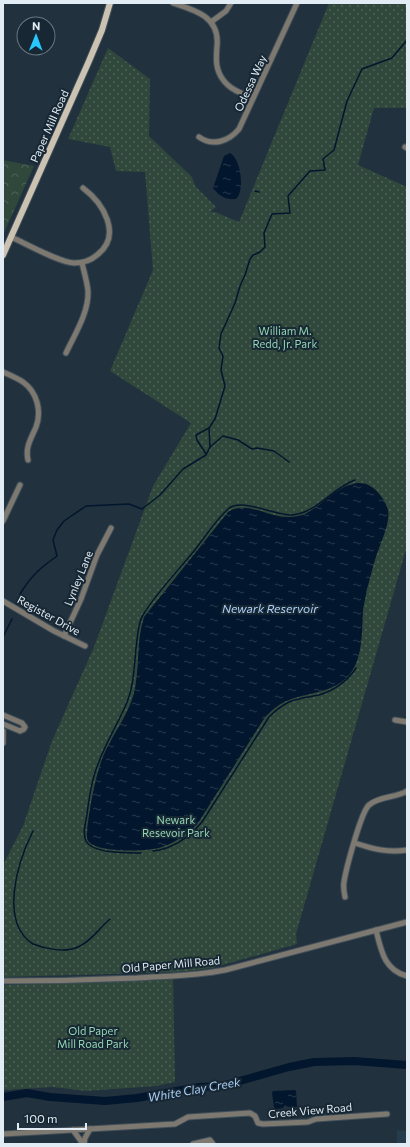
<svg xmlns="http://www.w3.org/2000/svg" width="410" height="1147" viewBox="0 0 410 1147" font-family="Commissioner,sans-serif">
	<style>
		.built { fill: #253c4c }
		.forest { fill: url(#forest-crowns) }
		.park { fill: url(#park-dots) }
		.water { fill: url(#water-ripples) }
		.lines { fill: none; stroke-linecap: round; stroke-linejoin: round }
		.stream { stroke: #02162d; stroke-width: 1.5 }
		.river { stroke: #02162d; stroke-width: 8 }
		.minor-casing { stroke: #404f5a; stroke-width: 7 }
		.major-casing { stroke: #404f5a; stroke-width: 8 }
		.minor { stroke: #7d7870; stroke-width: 5 }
		.major { stroke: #ccc2b1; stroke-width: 6 }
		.labels { text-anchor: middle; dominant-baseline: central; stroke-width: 4; stroke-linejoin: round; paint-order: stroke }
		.street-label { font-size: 11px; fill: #e1ecf4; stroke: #172733 }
		.park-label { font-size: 11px; fill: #94d6b3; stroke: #172733 }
		.water-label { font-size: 12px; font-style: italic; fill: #add0f8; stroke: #172733 }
	</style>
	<defs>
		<pattern id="forest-crowns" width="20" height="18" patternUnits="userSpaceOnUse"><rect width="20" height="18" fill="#30483b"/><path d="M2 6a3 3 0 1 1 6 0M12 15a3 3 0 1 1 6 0" fill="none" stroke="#4e6358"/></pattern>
		<pattern id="park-dots" width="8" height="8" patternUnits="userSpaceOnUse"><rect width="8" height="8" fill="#30483b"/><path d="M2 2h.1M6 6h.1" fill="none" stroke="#4e6358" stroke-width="1.8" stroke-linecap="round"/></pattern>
		<pattern id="water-ripples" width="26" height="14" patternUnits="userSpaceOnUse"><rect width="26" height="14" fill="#02162d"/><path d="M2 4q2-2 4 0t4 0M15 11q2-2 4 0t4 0" fill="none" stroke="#27384c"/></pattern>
	</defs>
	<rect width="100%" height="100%" fill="#21313d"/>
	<polygon class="built" points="397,1130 407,1131 407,1144 397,1144"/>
	<polygon class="forest" points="3,160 34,166 3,235"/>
	<g class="park">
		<polygon points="329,3 407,3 407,108 374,108 358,165 407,187 407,546 296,934 297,944 212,968 180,972 3,977 3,865 23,826 52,741 94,647 153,486 191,423 110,371 153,270 145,172 116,171 110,147 68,139 108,48 150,79 149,136 192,177 195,186 216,207 210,212 215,212 239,222"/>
		<polygon points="173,979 175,1082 156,1086 86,1091 53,1087 3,1090 3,985 112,982"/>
	</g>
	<g class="water">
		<path d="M230,153C241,159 245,191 236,199C226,200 219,196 213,188L224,156Z"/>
		<path d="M356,483C361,483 366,483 370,486C378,490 386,502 388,510C391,523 379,546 375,560C372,569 370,579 367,589C366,596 364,603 363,610C362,630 363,658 350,674C334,693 310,692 289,700C280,703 272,710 265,717L198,823C188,834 176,842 162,847C149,852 99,853 89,842C86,839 87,834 87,830C90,806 94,782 102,759C111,736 128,716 134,693C140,668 136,641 144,617L228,512C246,500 268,517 288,517C312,518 324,497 344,487C347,485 352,485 356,483Z"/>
		<polygon points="295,1090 296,1091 297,1107 288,1107 285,1105 283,1108 276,1109 274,1107 272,1093 273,1091"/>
	</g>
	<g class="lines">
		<g class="stream">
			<polyline points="255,191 259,192"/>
			<polyline points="210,447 223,436 238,440 252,449 257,448 274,451 289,462"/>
			<polyline points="206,454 197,440 196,435 209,428"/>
			<path d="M20,594C31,576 40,568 57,556L53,540L57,530L64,521L86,506L129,504L142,509L160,495L183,469L206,455L210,447L209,428L215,419L225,386L221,370L223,356L219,348L221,334L235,303L240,286L245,275L250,259L253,255L260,252L265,247L264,233L272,214L290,213L288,196L310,171L325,170L323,159L334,150L347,101L362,69L392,58L407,40"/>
			<polyline points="3,637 12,619"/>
			<path d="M33,831C16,865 0,923 33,944C46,949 65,953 78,947C92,941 99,928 110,919"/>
			<path d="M153,851C173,849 190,836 202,822L269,717C275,711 281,706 289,702C298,698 309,697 319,695C333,691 348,681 356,668"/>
			<path d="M141,853C128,853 93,854 86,841C82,833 86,823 87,814C89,799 91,782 97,767C104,746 116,727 125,707C134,688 134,668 136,648C138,637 137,625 143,615C157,592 177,572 194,551C205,537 215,521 228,509C241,497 275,516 292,515C317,513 332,488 355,480"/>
		</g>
		<polyline class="river" points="3,1097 27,1093 50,1097 105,1101 137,1098 199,1087 222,1086 289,1067 314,1062 354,1061 407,1065"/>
		<g class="minor-casing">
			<g id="minor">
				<path d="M173,3C195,10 220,17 217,46C216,59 215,70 224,81C231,90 243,94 253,98"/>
				<polyline points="211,22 226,11 231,3"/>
				<path d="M199,137C213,147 229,141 239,129L297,3"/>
				<polyline points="405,147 407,148"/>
				<path d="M11,237C27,244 58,262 74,263C82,263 90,261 97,255C123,235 103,203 83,188"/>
				<path d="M66,353C75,334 89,312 88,291C87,281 84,272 82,263"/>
				<path d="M3,372C10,375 17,378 23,382C37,392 42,411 36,427C31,439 25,447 28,460"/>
				<polyline points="3,521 20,485"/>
				<polyline points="3,601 54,631 85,646"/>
				<polyline points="64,636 81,599 97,555 111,528"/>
				<polyline points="3,715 22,723 25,727 24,729 20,731 3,724"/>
				<polyline points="395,720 407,722"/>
				<polyline points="3,731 3,743"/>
				<path d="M355,843C373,849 388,853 407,850"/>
				<path d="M345,897C344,892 343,887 344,882C346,869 361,812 369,805C379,796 396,798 407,791"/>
				<path d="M376,930C381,950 384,970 407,976"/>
				<path d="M3,981C48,981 92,980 137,978C167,976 196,976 225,970L407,922"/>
				<polyline points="73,1130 83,1144"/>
				<polyline points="3,1134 175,1124 188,1117 250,1113 255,1116 258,1123 263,1124 308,1122 316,1119 387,1114"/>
				<polyline points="84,1144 85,1138 90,1129"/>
				<polyline points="193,1144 210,1140 213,1144"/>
			</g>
		</g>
		<g class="major-casing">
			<polyline id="major" points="3,255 89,61 102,30 110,3"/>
		</g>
		<use href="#minor" class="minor"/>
		<use href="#major" class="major"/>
	</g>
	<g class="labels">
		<g class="street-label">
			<text transform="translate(250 83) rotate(-65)">Odessa Way</text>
			<text transform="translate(49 126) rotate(-66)">Paper Mill Road</text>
			<text transform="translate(78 578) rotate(-68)">Lynley Lane</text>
			<text transform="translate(49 615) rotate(29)">Register Drive</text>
			<text transform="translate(171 964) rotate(-5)">Old Paper Mill Road</text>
			<text transform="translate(310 1110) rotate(-5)">Creek View Road</text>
		</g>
		<g class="park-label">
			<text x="285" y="330">William M.<tspan x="285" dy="13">Redd, Jr. Park</tspan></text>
			<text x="176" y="819">Newark<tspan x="176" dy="13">Resevoir Park</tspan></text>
			<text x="93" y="1030">Old Paper<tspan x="93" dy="13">Mill Road Park</tspan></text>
		</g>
		<g class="water-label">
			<text x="270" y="608">Newark Reservoir</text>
			<text transform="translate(194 1089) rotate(-10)">White Clay Creek</text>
		</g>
	</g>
	<rect width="410" height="1147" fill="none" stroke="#e1ecf4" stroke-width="8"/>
	<g transform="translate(36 36) rotate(1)"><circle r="19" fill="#172733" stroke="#687680"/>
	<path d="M0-3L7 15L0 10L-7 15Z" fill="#28c8ff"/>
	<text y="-6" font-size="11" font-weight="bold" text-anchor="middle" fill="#e1ecf4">N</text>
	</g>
	<path d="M18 1123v6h68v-6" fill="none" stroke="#e1ecf4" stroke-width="2"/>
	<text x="24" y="1123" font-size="12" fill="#e1ecf4" stroke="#172733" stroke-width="3" paint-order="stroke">100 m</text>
</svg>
